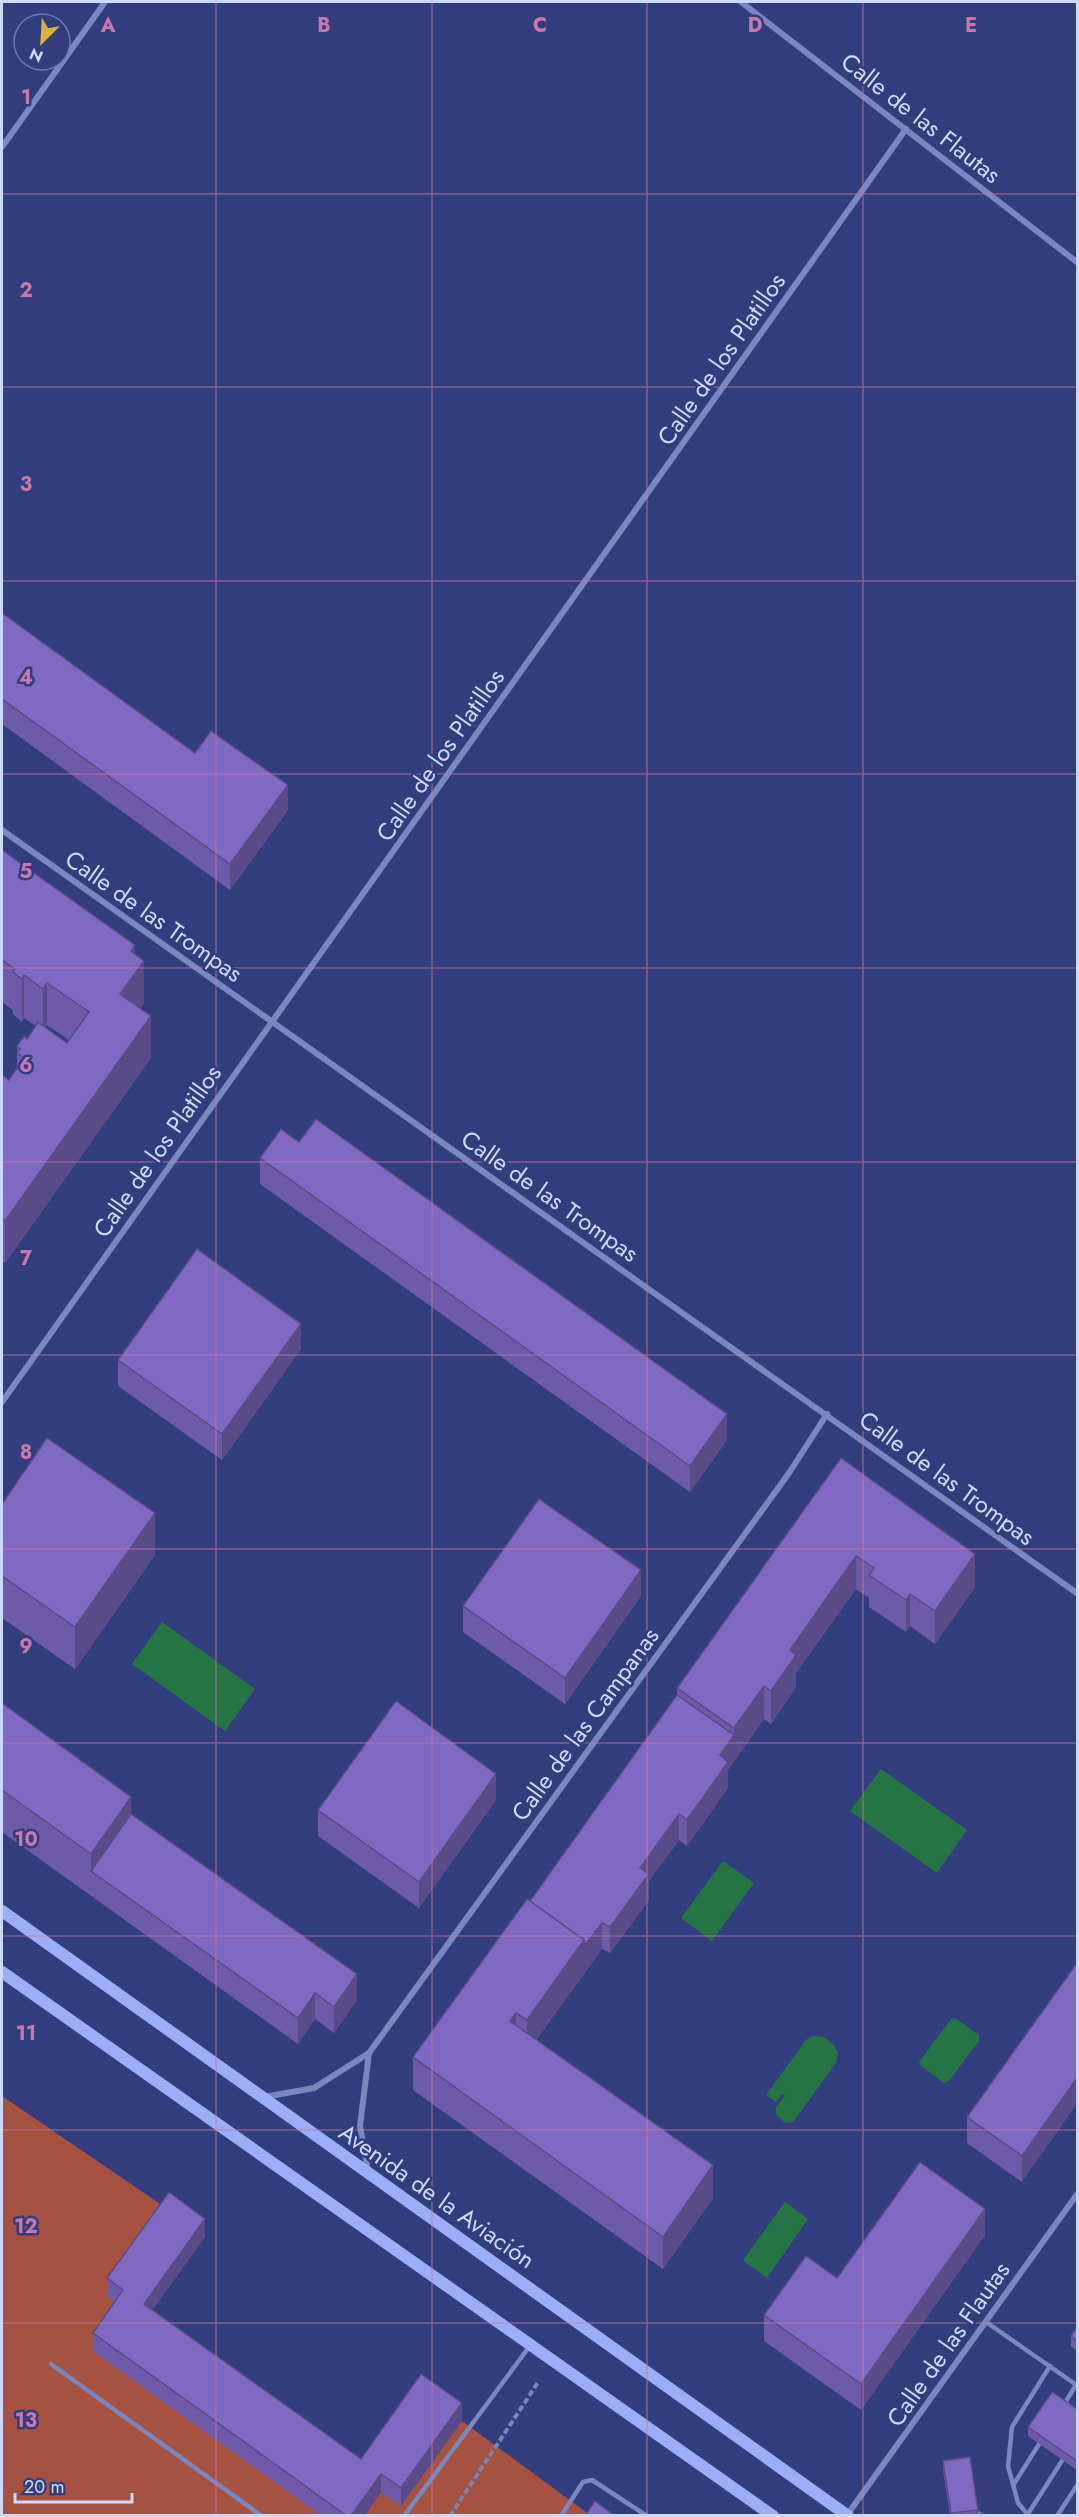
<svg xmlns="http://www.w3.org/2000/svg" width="1079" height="2517" viewBox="0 0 1079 2517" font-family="Jost,sans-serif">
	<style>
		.green { fill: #a55241 }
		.water { fill: #267444 }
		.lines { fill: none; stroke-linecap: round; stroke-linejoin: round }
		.path { stroke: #7a85b9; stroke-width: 4; stroke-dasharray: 6 3; stroke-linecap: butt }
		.lane { stroke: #7988c1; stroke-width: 4.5 }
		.street { stroke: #7988c1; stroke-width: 6 }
		.secondary { stroke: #9caef7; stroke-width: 12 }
		.wall { fill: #6d5aa8; fill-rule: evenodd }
		.shaded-wall { fill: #594a88 }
		.building { fill: #7f69c3; stroke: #594a88; stroke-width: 1.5 }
		.grid { fill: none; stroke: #c878ad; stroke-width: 1.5; stroke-opacity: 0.55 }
		.labels { text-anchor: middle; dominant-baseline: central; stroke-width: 5; stroke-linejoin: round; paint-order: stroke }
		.street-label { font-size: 24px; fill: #ced9ff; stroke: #323d7d }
		.grid-label { font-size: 20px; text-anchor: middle; font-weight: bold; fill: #c878ad; stroke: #323d7d; stroke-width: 5; stroke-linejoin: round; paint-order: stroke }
	</style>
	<rect width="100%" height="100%" fill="#323d7d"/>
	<g class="green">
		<polygon points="2,2096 169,2210 123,2308 322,2515 2,2515"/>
		<polygon points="462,2421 590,2515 364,2516 381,2492 400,2505"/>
	</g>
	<g class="water">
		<polygon points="162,1622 255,1689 225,1731 132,1664"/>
		<polygon points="881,1769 967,1830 937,1873 850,1811"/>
		<polygon points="723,1861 754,1883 712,1941 681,1918"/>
		<polygon points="955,2018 979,2035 979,2041 949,2081 944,2083 921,2066 919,2062 951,2019"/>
		<path d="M813,2036C826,2035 832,2041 838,2052L836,2063L793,2122L785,2123L776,2114V2107L785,2096L782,2094L776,2102L766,2095L806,2040Z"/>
		<polygon points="785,2202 808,2219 767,2278 743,2260"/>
	</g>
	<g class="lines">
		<polyline class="path" points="450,2516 539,2381"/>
		<g class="lane">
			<polyline points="986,2322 1078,2386"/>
			<polyline points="51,2364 262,2516"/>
			<polyline points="1063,2406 1076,2385"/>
			<polyline points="1014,2484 1041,2441"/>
			<polyline points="1028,2514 1065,2456"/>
			<polyline points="404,2516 529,2347"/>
			<polyline points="561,2516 583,2482 592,2480 647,2516"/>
			<polyline points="1029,2516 1018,2503 1008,2466 1012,2427 1050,2366"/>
			<polyline points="1057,2516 1078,2484"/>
		</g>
		<g class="street">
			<polyline points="741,2 1078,263"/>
			<polyline points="2,147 105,2"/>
			<polyline points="2,830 1078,1594"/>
			<polyline points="2,1402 906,129"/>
			<polyline points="264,2097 314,2088 369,2053 789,1473 827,1414"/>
			<polyline points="368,2171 360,2126 369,2053"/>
			<polyline points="847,2515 1078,2193"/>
		</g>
		<g class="secondary">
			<polyline points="2,1911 848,2516"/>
			<polyline points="2,1972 773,2516"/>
		</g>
	</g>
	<g class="wall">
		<polygon points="2,613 195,753 288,810 230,890 2,724"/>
		<path d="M2,850L135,954L144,1003L140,1008L151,1058L5,1263L2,1260V1075L9,1080L17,1069V1046L27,1039L36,1026L24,1018L22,1022L13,1014V1010L2,1002ZM47,1025L69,1040L67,1043L45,1027Z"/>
		<polygon points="299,1142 727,1440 690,1492 260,1184 260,1158"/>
		<polygon points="301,1349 222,1460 118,1386 118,1360"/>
		<polygon points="841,1458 975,1587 935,1644 910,1626 906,1632 869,1607 869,1598 856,1589 796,1673 796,1687 771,1724 764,1719 728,1770 728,1788 687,1846 679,1840 649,1881 649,1900 610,1953 602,1949 536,2040 713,2198 663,2269 413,2090 413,2057 530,1901 677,1695 677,1688"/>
		<polygon points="2,1504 155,1555 75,1669 2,1618"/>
		<polygon points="641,1596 565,1704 463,1632 463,1606"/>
		<polygon points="2,1703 131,1814 357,2000 334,2033 315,2019 298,2044 2,1832"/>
		<polygon points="496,1800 419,1908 318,1836 318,1810"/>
		<polygon points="1077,1963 1022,2182 967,2143 967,2117"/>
		<polygon points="985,2235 861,2410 764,2341 764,2315 837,2278"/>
		<polygon points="205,2237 152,2310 361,2459 462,2421 401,2506 381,2492 364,2516 322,2516 93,2351 93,2333 115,2302 107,2296 107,2278"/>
		<polygon points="1077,2327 1077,2351 1071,2346 1071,2336"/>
		<polygon points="1077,2409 1077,2470 1028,2436 1028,2427"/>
		<polygon points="943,2461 978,2510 987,2516 950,2516 943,2470"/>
		<polygon points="1077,2500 1077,2513 1076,2512 1076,2502"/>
	</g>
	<g class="shaded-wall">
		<polygon points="288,785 288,810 230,890 230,864"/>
		<polygon points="135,945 135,973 144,961 144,1003 120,1036 120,994 131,951"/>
		<polygon points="24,975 24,1018 22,1022 22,979"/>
		<polygon points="47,983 47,1025 43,1031 43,989"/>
		<polygon points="151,1016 151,1058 5,1263 5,1221"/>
		<polygon points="301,1324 301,1349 222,1460 222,1434"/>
		<polygon points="727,1414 727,1440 690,1492 690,1466"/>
		<polygon points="155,1513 155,1555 75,1669 75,1627"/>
		<polygon points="975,1554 975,1587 935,1644 935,1611"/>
		<polygon points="856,1556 856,1589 796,1673 796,1687 771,1724 771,1691 790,1650"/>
		<polygon points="641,1570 641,1596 565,1704 565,1678"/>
		<polygon points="910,1594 910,1626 906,1632 906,1600"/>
		<polygon points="764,1686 764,1719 728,1770 728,1788 687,1846 687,1820 720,1755 734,1735 734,1728"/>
		<polygon points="496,1774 496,1800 419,1908 419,1882"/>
		<polygon points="131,1797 131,1839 91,1871 91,1854"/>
		<polygon points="679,1814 679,1840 649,1881 649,1900 610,1953 610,1927 640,1868"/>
		<polygon points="602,1923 602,1949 527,2053 527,2020 584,1940"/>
		<polygon points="357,1974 357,2000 334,2033 334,2007"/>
		<polygon points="315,1993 315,2019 298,2044 298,2018"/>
		<polygon points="516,2013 516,2046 510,2021"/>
		<polygon points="1077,2078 1077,2104 1022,2182 1022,2156"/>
		<polygon points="713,2165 713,2198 663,2269 663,2237"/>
		<polygon points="985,2209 985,2235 861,2410 861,2384"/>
		<polygon points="205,2219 205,2237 144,2322 144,2304"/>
		<polygon points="462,2403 462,2421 401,2506 401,2488"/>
		<polygon points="381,2474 381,2492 364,2516 351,2516"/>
	</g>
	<g class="building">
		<polygon points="2,613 195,753 211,731 288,785 230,864 2,699"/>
		<polygon points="2,850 135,945 131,951 144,961 120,994 151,1016 5,1221 2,1218 2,1075 9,1080 24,1058 17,1053 20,1049 17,1046 24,1036 27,1039 38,1022 67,1043 89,1012 47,983 43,989 24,975 22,979 13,972 15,969 2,960"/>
		<polygon points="316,1119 727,1414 690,1466 260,1158 281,1129 299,1142"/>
		<polygon points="197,1249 301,1324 222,1434 118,1360"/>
		<polygon points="47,1438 155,1513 75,1627 2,1576 2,1504"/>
		<polygon points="841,1458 975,1554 935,1611 910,1594 906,1600 869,1575 874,1568 856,1556 790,1650 796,1655 771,1691 764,1686 734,1728 677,1688"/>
		<polygon points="539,1499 641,1570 565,1678 463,1606"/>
		<polygon points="677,1695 734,1735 720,1755 728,1762 687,1820 679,1814 640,1868 649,1874 610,1927 602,1923 584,1946 584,1940 530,1901"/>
		<polygon points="396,1701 496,1774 419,1882 318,1810"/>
		<polygon points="2,1703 131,1797 91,1854 2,1790"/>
		<polygon points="131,1814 357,1974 334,2007 315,1993 298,2018 91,1871"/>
		<polygon points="527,1899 584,1940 527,2020 516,2013 510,2021 713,2165 663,2237 413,2057"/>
		<polygon points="1077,1963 1077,2078 1022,2156 967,2117"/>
		<polygon points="920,2162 985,2209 861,2384 764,2315 806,2256 837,2278"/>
		<polygon points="169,2192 205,2219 144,2304 361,2459 421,2374 462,2403 401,2488 381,2474 351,2516 347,2516 93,2333 123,2290 107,2278"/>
		<polygon points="1077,2327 1077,2341 1071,2336"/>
		<polygon points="1052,2392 1077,2409 1077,2461 1028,2427"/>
		<polygon points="970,2457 978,2510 987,2516 975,2516 978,2510 951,2513 943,2461"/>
		<polygon points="595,2501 615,2516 585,2516"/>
	</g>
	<path class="grid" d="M216,2V2516M432,2V2516M647,2V2516M863,2V2516M2,194H1078M2,387H1078M2,581H1078M2,774H1078M2,968H1078M2,1162H1078M2,1355H1078M2,1549H1078M2,1743H1078M2,1936H1078M2,2130H1078M2,2323H1078"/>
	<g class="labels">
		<g class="street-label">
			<text transform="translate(921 118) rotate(38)">Calle de las Flautas</text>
			<text transform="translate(721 359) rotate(-55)">Calle de los Platillos</text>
			<text transform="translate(440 755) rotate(-55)">Calle de los Platillos</text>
			<text transform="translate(154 916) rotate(35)">Calle de las Trompas</text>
			<text transform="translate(157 1151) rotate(-55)">Calle de los Platillos</text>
			<text transform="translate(550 1196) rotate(35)">Calle de las Trompas</text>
			<text transform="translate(947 1478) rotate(36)">Calle de las Trompas</text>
			<text transform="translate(585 1724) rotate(-54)">Calle de las Campanas</text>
			<text transform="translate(437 2196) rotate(35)">Avenida de la Aviación</text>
			<text transform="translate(948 2344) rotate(-55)">Calle de las Flautas</text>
		</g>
	</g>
	<g class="grid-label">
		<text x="108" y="32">A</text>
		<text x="324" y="32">B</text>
		<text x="540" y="32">C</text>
		<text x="755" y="32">D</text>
		<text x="971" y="32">E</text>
		<text x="26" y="104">1</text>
		<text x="26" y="297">2</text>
		<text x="26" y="491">3</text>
		<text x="26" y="684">4</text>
		<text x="26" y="878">5</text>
		<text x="26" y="1072">6</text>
		<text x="26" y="1265">7</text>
		<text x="26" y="1459">8</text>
		<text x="26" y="1653">9</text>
		<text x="26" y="1846">10</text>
		<text x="26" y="2040">11</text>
		<text x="26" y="2233">12</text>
		<text x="26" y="2427">13</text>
	</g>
	<rect width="1079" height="2517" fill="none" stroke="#ced9ff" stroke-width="6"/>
	<g transform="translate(42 42) rotate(204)"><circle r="28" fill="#323d7d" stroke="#707bb1" stroke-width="1.5"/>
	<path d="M0-4.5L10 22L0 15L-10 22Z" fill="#d7b434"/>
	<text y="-9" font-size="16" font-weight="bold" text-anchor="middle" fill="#ced9ff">N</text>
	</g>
	<path d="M15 2493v9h117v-9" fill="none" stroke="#ced9ff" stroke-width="3"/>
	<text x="24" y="2493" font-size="18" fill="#ced9ff" stroke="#323d7d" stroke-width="4.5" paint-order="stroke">20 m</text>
</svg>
